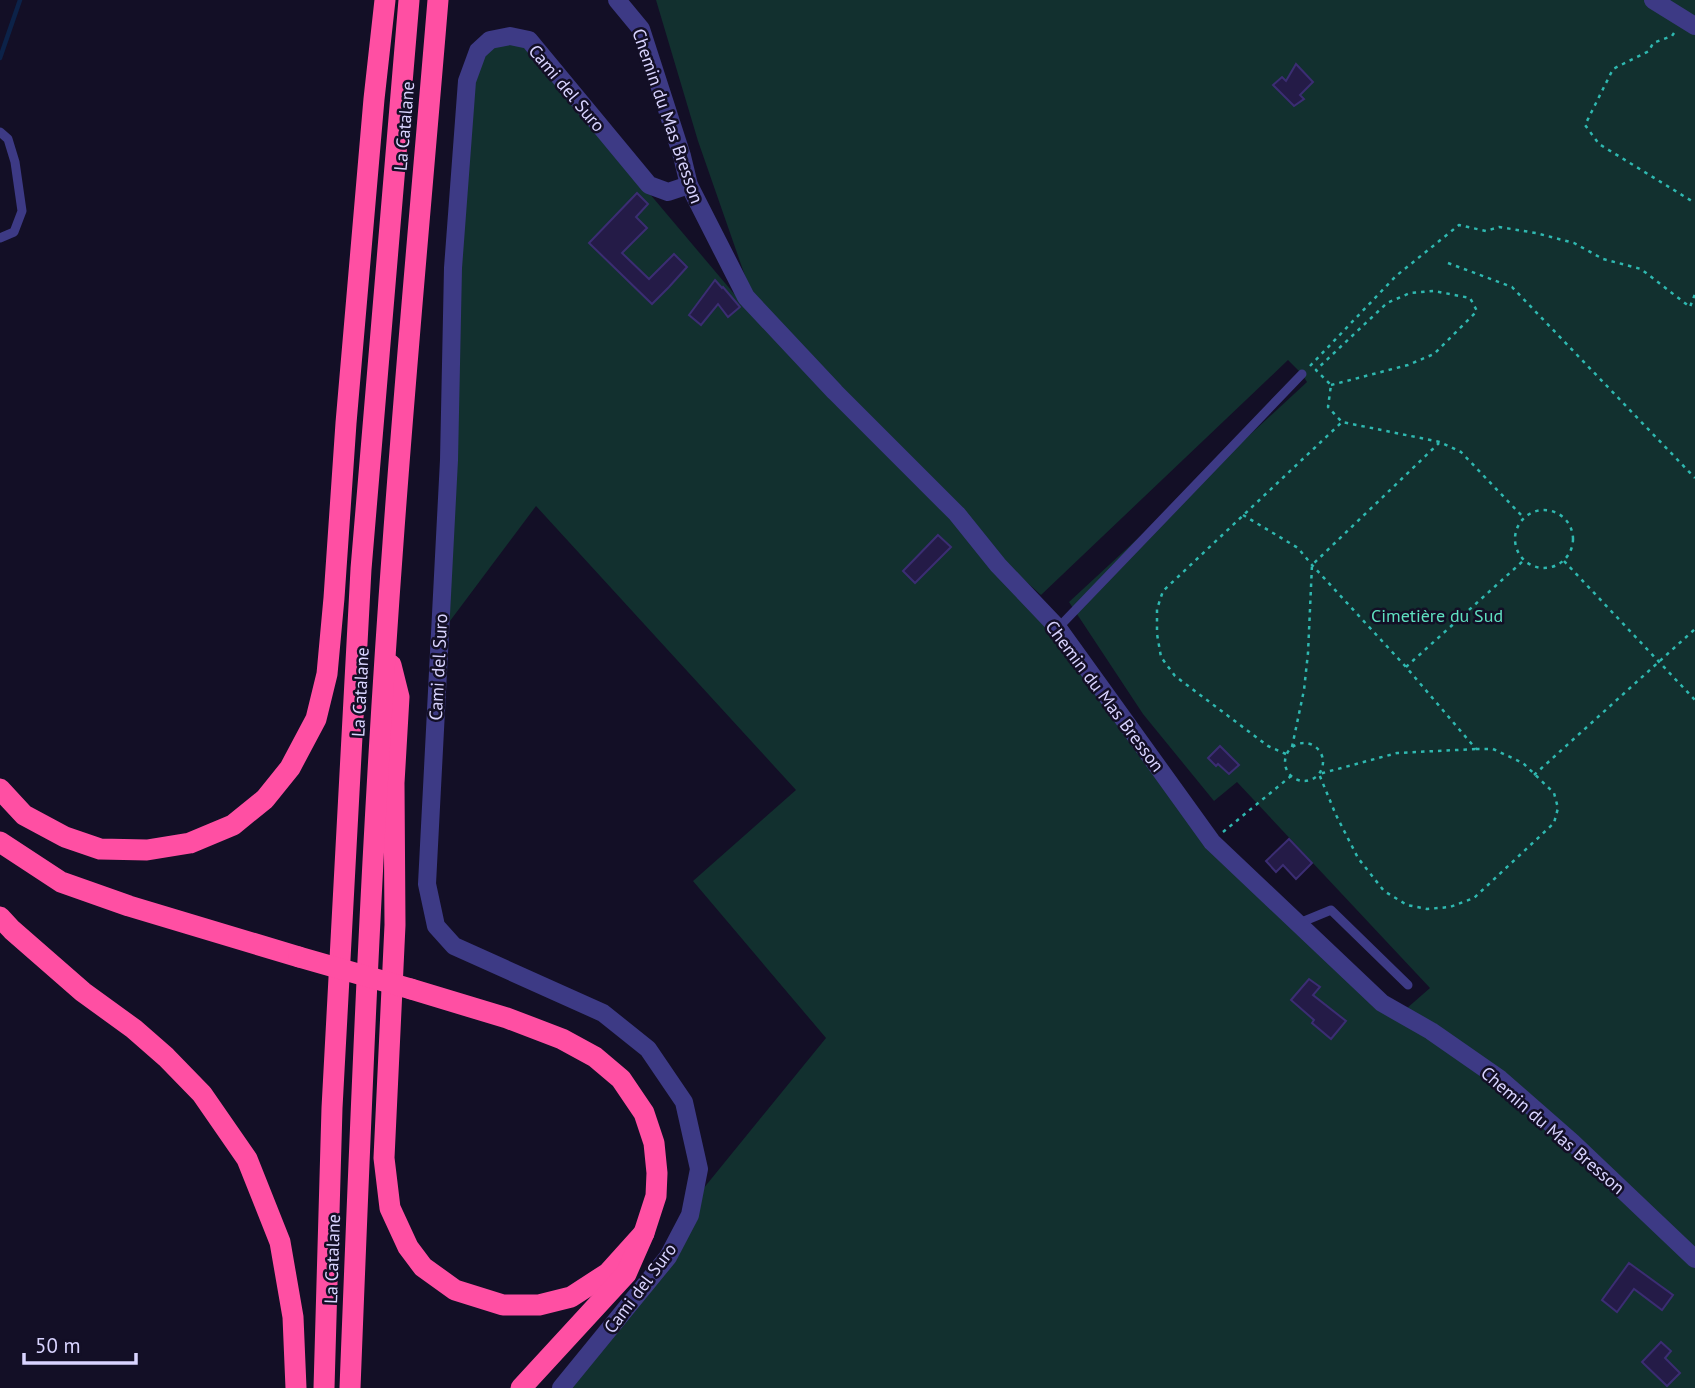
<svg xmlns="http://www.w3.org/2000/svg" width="1695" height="1388" viewBox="0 0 1695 1388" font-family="'PT Sans',sans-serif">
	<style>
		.green { fill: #12302f }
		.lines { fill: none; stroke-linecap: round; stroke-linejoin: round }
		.stream { stroke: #0c2248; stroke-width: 4.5 }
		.building { fill: #241b47; stroke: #3b2d73; stroke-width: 2 }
		.path { stroke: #2fb8b0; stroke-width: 2.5; stroke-dasharray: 3.5 5; stroke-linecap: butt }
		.service { stroke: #3d3a85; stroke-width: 9 }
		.minor { stroke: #3d3a85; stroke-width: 18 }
		.motorway { stroke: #ff4fa3; stroke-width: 21 }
		.motorway-bridge { stroke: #ff4fa3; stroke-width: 21 }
		.labels { text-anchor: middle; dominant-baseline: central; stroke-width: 5; stroke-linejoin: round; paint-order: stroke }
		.street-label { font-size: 18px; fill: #d9d4ff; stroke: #130f26 }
		.park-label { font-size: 18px; fill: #5fe0c0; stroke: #130f26 }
	</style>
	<rect width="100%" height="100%" fill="#130f26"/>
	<g class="green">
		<polygon points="656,0 1695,0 1695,1249 1406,1009 1430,988 1237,782 1214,801 1143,714 1069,602 1307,382 1302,374 1288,360 1041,595 1003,561 751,293 698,141"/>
		<path d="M510,42L525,46L741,302L952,518L1054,633L1207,846L1428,1037L1496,1084L1568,1147L1695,1268V1388H570L703,1189L826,1038L693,881L796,790L536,506L447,625L460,269L474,83C483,56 480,49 510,42Z"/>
	</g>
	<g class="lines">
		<polyline class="stream" points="0,58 20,0"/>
	</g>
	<g class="building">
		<polygon points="1296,64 1313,82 1300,95 1304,99 1294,106 1273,85 1282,77 1286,81"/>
		<polygon points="637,193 648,204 636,217 647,228 622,253 649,279 674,254 687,267 669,287 652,304 589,243"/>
		<polygon points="715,280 722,288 723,287 740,307 728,317 718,304 701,325 689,315"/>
		<polygon points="938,535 951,547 915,583 903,571"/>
		<polygon points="1220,746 1239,765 1229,774 1218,764 1216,766 1208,758"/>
		<polygon points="1289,839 1312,863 1296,879 1283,865 1276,872 1266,861"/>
		<polygon points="1309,979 1320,987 1313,995 1346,1021 1331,1039 1312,1023 1314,1020 1291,1000"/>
		<polygon points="1629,1263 1673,1295 1662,1310 1634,1289 1617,1312 1602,1300"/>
		<polygon points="1661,1342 1671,1351 1665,1358 1680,1373 1667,1386 1642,1362"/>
	</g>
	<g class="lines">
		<g class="path">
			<polyline points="1674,33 1672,36 1653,43 1649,51 1613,69 1585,125 1599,144 1695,203"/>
			<polyline points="1448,263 1512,287 1695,478"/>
			<polyline points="1310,366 1396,276 1459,225 1486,231 1499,227 1536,233 1574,243 1603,259 1641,269 1690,307 1695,294"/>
			<polyline points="1331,385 1408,365 1434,354 1477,311 1470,298 1434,291 1410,293 1387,303 1316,370 1331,385 1328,407 1342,422 1440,442 1461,452 1523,517"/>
			<circle cx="1544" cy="539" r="29"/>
			<polyline points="1243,515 1298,548 1312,565 1406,667 1476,749"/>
			<polyline points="1564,561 1695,700"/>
			<polyline points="1406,667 1523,561"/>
			<circle cx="1304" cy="762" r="19"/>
			<polyline points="1292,747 1304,690 1308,653 1312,565 1439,443"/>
			<polygon points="1476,749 1493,749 1523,763 1554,793 1558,808 1554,823 1474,898 1450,907 1427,909 1407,905 1384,891 1358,858 1336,815 1319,774 1397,753"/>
			<polyline points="1286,754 1268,746 1175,676 1161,657 1157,634 1157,609 1163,591 1342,422"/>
			<polyline points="1534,775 1695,629"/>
			<polyline points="1223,832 1291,776"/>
		</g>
		<g class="service">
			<polyline points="0,132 8,139 15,162 22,211 14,232 0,238"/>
			<polyline points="1058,628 1302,374"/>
			<polyline points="1297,924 1331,910 1408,985"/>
		</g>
		<g class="minor">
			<polyline points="617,0 641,29 682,156 689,185 746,297 835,392 957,514 998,565 1058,628 1212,842 1382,1003 1431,1031 1500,1079 1572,1142 1695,1259"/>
			<polyline points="1653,0 1695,26"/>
			<polyline points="561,1388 668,1257 690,1215 699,1169 684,1102 648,1049 603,1013 454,946 436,926 427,884 449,460 453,268 467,81 478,51 490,40 510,36 529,40 649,185 668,192 689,185"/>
		</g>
		<g class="motorway">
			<polyline points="391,665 399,697 394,783 395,925 384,1158 390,1208 408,1247 423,1267 455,1290 503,1305 539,1305 571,1297 608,1273 644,1233"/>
			<polyline points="0,789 24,815 65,837 100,849 147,850 190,843 233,825 265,799 290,768 316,719 327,674 334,598 346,423 374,99 385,0"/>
			<polyline points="0,842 61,882 129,906 299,957"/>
			<polyline points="0,917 12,930 83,992 134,1029 166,1057 202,1094 247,1159 280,1242 293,1317 296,1388"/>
			<polyline points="411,989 507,1018 562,1039 595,1057 621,1079 644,1113 654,1143 657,1173 656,1196 644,1233 626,1274 521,1388"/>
			<polyline points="324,1388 332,1108 361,569 409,0"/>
			<path d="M350,1388C361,1106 372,825 393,543C406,362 423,181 438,0"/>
		</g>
		<polyline class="motorway-bridge" points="299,957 411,989"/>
	</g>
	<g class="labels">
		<g class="street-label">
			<text transform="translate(567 88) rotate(50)">Cami del Suro</text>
			<text transform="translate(668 116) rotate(71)">Chemin du Mas Bresson</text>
			<text transform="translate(404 126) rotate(-85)">La Catalane</text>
			<text transform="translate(438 667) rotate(-87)">Cami del Suro</text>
			<text transform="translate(360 692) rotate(-87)">La Catalane</text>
			<text transform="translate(1105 696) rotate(53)">Chemin du Mas Bresson</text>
			<text transform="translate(1553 1130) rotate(41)">Chemin du Mas Bresson</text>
			<text transform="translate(332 1259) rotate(-88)">La Catalane</text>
			<text transform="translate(640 1288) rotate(-53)">Cami del Suro</text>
		</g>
		<g class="park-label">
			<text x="1437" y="615">Cimetière du Sud</text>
		</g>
	</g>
	<path d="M24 1353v10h112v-10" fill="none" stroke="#d9d4ff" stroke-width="3.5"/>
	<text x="35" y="1353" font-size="21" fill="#d9d4ff" stroke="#130f26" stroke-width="5" paint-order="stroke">50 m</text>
</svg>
